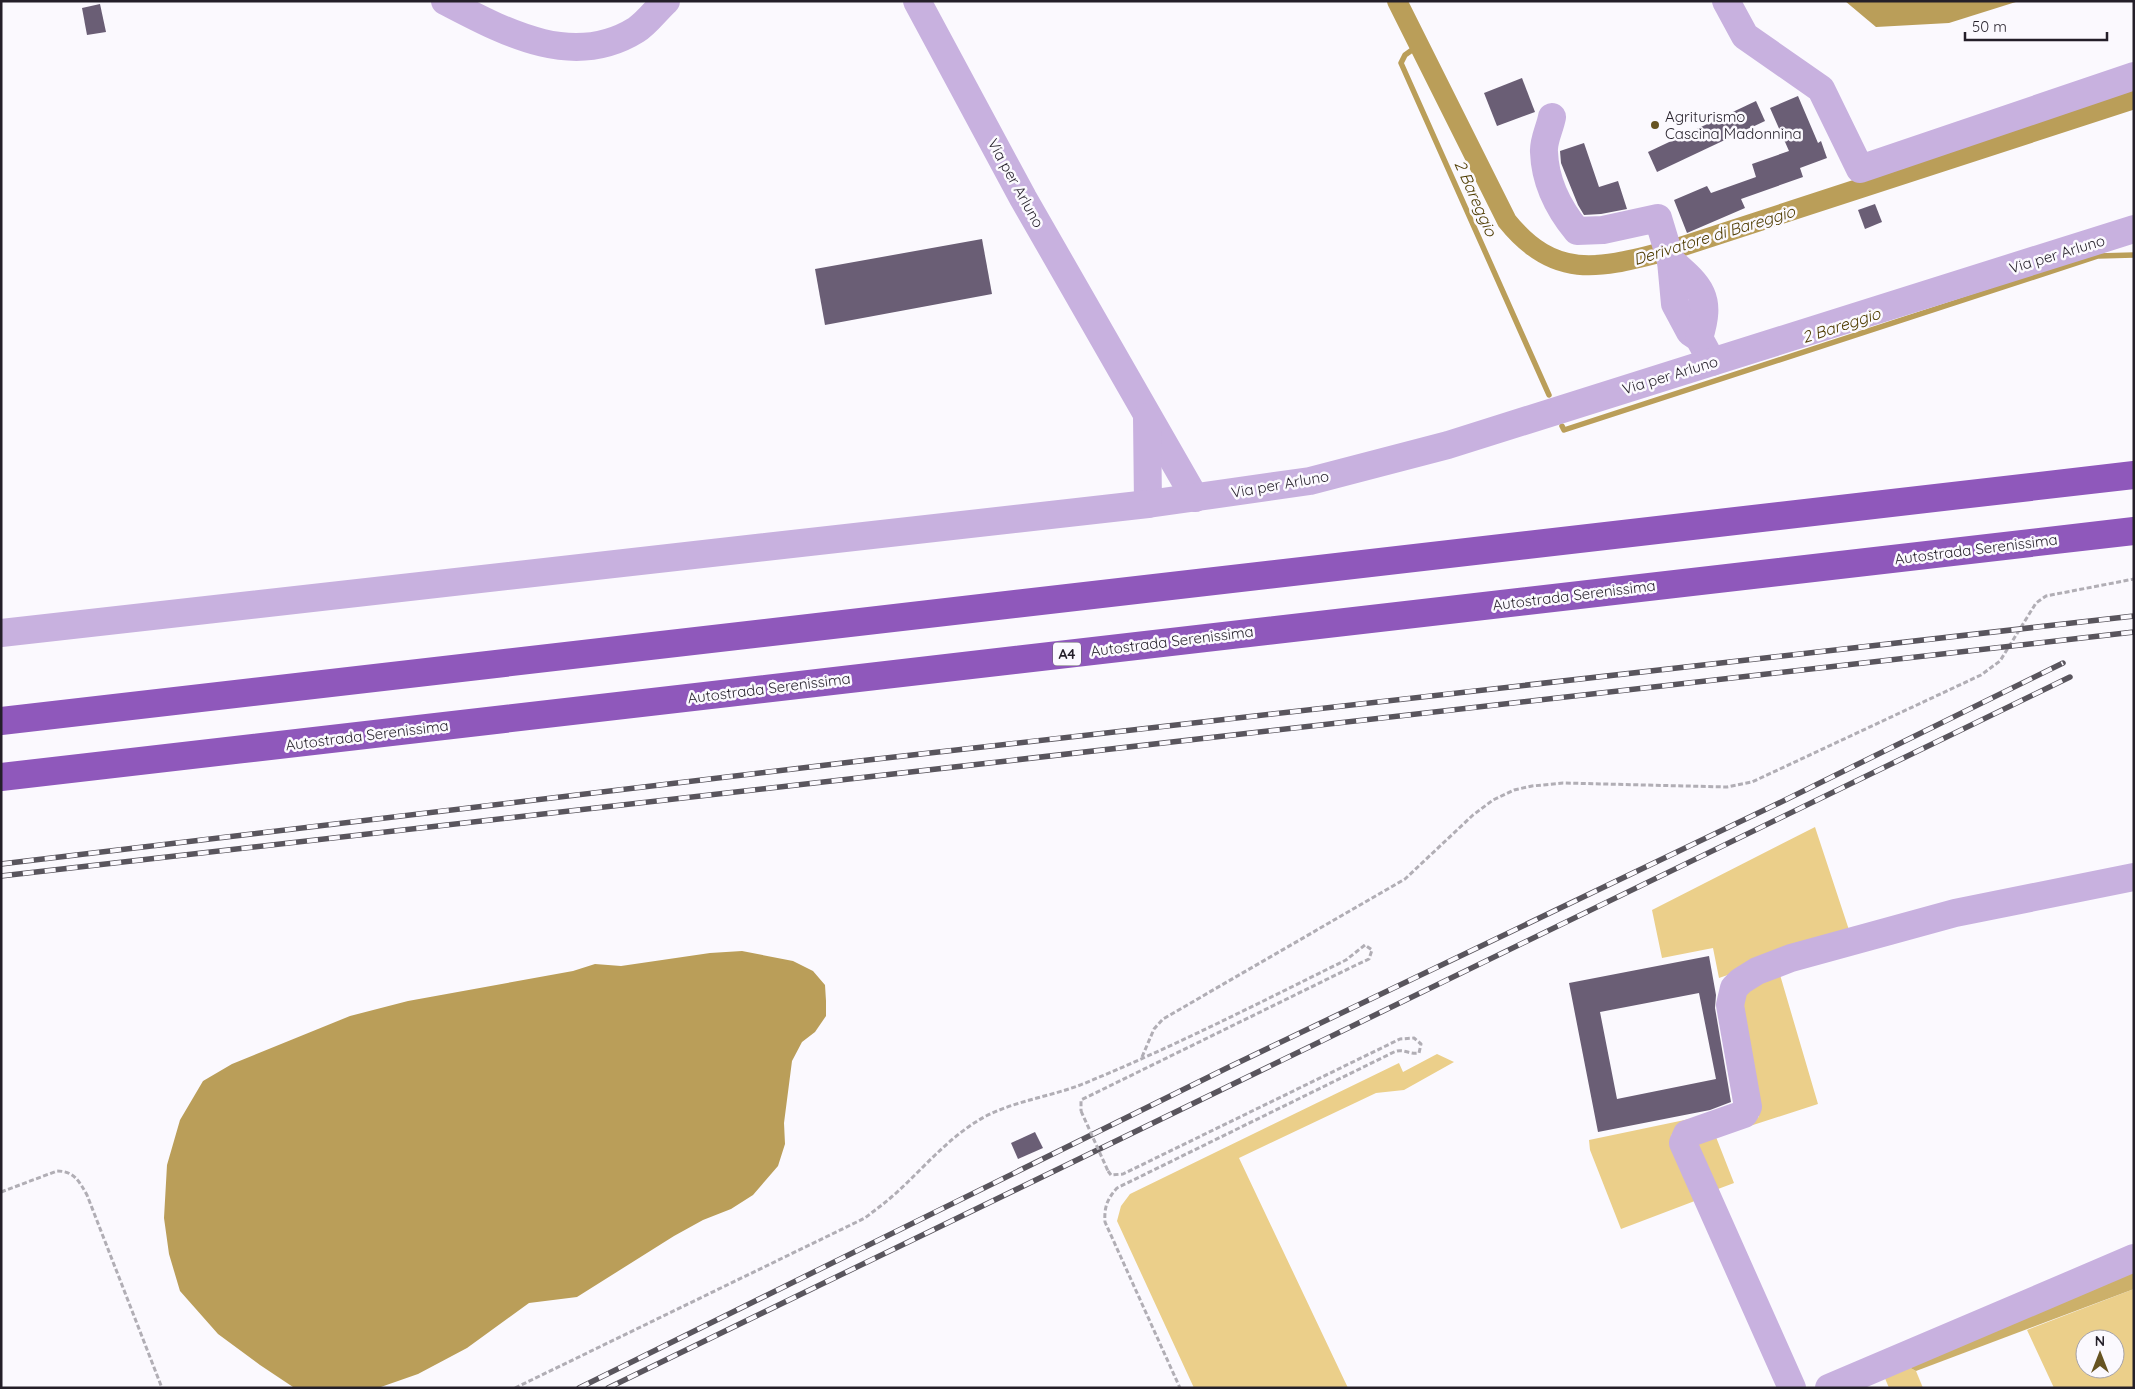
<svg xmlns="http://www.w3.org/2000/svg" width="2135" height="1389" viewBox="0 0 2135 1389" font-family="Quicksand,sans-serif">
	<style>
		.green { fill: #ebcf8a; fill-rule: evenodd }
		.forest { fill: #ccb06a }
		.water { fill: #ba9e59 }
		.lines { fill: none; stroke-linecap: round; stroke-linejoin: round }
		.stream { stroke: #ba9e59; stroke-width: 5.5 }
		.canal { stroke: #ba9e59; stroke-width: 20 }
		.building { fill: #6a5e75; fill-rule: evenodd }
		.path { stroke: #b1aeb5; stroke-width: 3; stroke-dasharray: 5 2.5; stroke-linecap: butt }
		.minor { stroke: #c8b1df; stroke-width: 28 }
		.highway { stroke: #8f58bb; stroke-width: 28 }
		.rail-casing { stroke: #59555d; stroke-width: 5.5 }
		.rail { stroke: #fbf9fe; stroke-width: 4; stroke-dasharray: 11; stroke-linecap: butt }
		.path-bridge { stroke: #b1aeb5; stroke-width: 3; stroke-dasharray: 5 2.5; stroke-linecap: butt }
		.poi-dot { fill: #675422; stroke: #fbf9fe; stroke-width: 2 }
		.labels { text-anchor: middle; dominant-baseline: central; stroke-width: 5; stroke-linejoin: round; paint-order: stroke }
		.shield { fill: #fbf9fe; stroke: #646069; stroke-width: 1 }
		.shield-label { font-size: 14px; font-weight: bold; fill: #241f29 }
		.poi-label { font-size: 15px; fill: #241f29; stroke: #fbf9fe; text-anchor: start }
		.street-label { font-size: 15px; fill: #241f29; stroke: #fbf9fe }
		.water-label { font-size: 16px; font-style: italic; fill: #4e3b00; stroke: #fbf9fe }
	</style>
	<rect width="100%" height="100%" fill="#fbf9fe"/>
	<g class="green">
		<polygon points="1815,827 1850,933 1719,978 1713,948 1662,958 1652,910"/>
		<polygon points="1778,968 1818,1104 1716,1137 1734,1183 1710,1192 1694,1139 1759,1117 1734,1004"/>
		<polygon points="1437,1054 1454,1062 1404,1090 1376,1093 1239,1158 1348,1388 1194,1388 1117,1221 1121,1206 1130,1194 1399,1063 1403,1072"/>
		<polygon points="1742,1108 1739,1113 1671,1135 1700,1199 1621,1229 1590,1150 1589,1140"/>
		<path d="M2134,1289V1388H2054L2027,1330ZM2085,1339H2115V1369H2085Z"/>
		<polygon points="1901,1363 1916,1371 1923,1388 1889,1388 1882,1371"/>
	</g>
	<polygon class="forest" points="2134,1265 2134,1289 1916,1371 1901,1363"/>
	<g class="water">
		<polygon points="1845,1 2019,1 1949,23 1876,27"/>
		<polygon points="742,951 793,961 813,971 825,985 826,1001 826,1016 815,1032 802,1042 792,1061 784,1123 785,1144 778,1166 753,1195 731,1209 703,1220 674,1236 577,1297 529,1303 467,1348 418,1374 378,1388 293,1387 260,1365 218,1334 180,1291 169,1254 164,1218 167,1165 180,1120 203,1081 232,1064 350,1016 408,1001 573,971 595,964 621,966 710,953"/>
	</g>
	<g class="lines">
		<g class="stream">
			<polyline points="1419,45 1405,55 1401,63 1549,395"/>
			<polyline points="1562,426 1564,430 2098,256 2134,255"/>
		</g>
		<path class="canal" d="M1397,1L1507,221C1557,283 1603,267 1671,250L2134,99"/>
	</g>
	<g class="building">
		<polygon points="100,4 106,32 87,35 82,8"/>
		<polygon points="1522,78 1535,112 1497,126 1484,93"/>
		<polygon points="1798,96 1818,143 1821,141 1827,158 1800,168 1803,177 1741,199 1745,208 1687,233 1674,200 1707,186 1711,193 1756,177 1752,164 1789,151 1770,108"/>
		<polygon points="1756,101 1765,121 1657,172 1648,152"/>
		<polygon points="1584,143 1599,187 1618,181 1627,209 1601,214 1584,215 1578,205 1561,163 1560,151"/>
		<polygon points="1875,204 1882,222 1865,229 1858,210"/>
		<polygon points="982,239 992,294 825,325 815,269"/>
		<path d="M1709,956L1716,995L1715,1008L1731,1102L1710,1110L1598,1132L1569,983ZM1699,993L1716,1079L1617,1099L1600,1012Z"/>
		<polygon points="1035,1132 1043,1148 1018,1159 1011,1143"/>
	</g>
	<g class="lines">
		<g class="path">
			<polyline points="1142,1057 1154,1029 1163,1019 1405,879 1473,815 1493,800 1514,790 1532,786 1563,783 1727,787 1752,782 1981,675 2000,661 2036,603 2046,596 2134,579"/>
			<path d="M1108,1171L1111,1175L1123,1174L1400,1039L1414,1038L1421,1044L1419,1053C1410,1055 1403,1048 1394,1052L1117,1188C1107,1199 1104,1208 1105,1222L1180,1388"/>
			<path d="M1,1192L57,1171C74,1171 79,1181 87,1195L162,1388"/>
			<path d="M515,1388L865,1218C875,1210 885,1203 895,1194C925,1167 949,1136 986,1116C1020,1099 1056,1096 1090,1081C1177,1045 1261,1002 1346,960L1365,945L1372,950L1369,959L1354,966L1081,1100V1111"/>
		</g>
		<g class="minor">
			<path d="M445,1C503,31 572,70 636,30C647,23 656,10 666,1"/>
			<polyline points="917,1 1023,198 1195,498"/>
			<polyline points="1726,1 1745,36 1821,89 1860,169 2134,76"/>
			<path d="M1552,117C1550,128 1543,141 1544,152C1545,182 1559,209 1577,231L1603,230L1658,218L1671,261L1675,304L1690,332L1699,338L1712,362"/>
			<path d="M1671,261C1701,287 1712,297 1699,338"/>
			<polyline points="1147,417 1148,504"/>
			<polyline points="1,633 1148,504 1310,481 1448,445 2134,229"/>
			<polyline points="1792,1388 1683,1143 1687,1134 1744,1114 1748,1107 1730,1005 1734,988 1741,981 1757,971 1791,958 1955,913 2134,877"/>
			<polyline points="1829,1388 2134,1258"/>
		</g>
		<g class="highway">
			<polyline points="1,721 2134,475"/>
			<polyline points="1,777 2134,531"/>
		</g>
		<g class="rail-casing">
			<g id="rail">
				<polyline points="1,864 868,760 2134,616"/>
				<polyline points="1,876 2134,632"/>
				<polyline points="579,1388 1229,1067 1779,803 2063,663"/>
				<polyline points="608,1388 2070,677"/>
			</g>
		</g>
		<use href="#rail" class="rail"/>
		<polyline class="path-bridge" points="1081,1111 1108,1171"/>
	</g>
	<circle class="poi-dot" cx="1655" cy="125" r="5"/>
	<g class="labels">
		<rect class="shield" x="1053" y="642.5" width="28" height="23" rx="4"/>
		<g class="shield-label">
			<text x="1067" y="654">A4</text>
		</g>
		<g class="poi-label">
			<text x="1665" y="116">Agriturismo<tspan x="1665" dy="17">Cascina Madonnina</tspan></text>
		</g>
		<g class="street-label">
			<text transform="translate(1016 183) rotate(61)">Via per Arluno</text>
			<text transform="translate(2057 254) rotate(-17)">Via per Arluno</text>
			<text transform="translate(1670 375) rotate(-17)">Via per Arluno</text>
			<text transform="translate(1280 484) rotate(-10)">Via per Arluno</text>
			<text transform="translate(1976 549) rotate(-7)">Autostrada Serenissima</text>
			<text transform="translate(1574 595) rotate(-7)">Autostrada Serenissima</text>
			<text transform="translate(1172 641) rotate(-7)">Autostrada Serenissima</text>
			<text transform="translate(769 688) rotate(-7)">Autostrada Serenissima</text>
			<text transform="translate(367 735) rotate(-7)">Autostrada Serenissima</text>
		</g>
		<g class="water-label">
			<text transform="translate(1476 198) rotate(66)">2 Bareggio</text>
			<text transform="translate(1714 235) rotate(-17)">Derivatore di Bareggio</text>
			<text transform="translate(1841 325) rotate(-18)">2 Bareggio</text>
		</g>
	</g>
	<rect width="2135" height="1389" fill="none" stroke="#241f29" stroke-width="5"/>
	<g transform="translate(2100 1354)"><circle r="24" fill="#fbf9fe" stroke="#a5a2a9"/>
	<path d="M0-4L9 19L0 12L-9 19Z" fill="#675422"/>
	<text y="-8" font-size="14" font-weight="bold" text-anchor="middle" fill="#241f29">N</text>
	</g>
	<path d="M1965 32v8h142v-8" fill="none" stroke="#241f29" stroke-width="2.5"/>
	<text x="1972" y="32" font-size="15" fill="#241f29" stroke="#fbf9fe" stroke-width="4" paint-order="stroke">50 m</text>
</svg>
